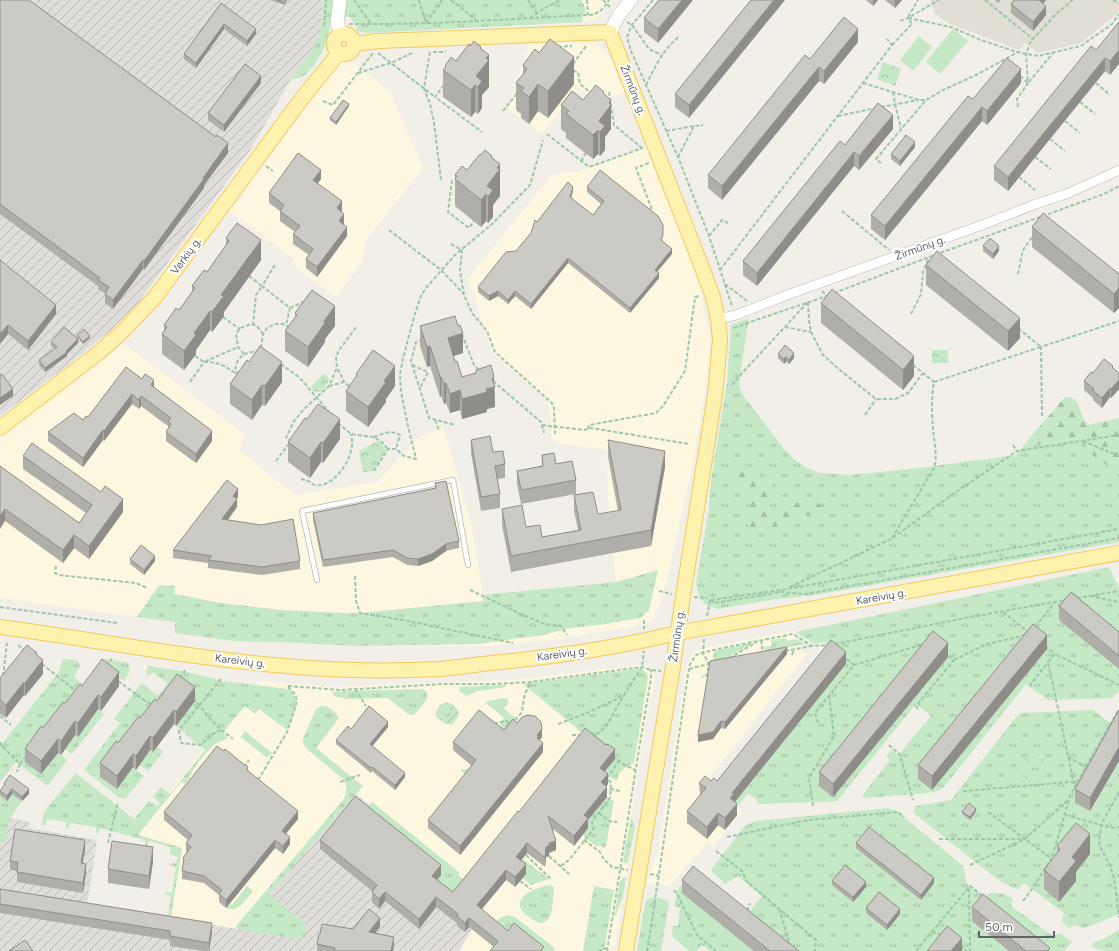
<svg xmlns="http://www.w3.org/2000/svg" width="1119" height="951" viewBox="0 0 1119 951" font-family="Figtree,sans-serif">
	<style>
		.commercial { fill: #fef7e0 }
		.industrial { fill: url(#industrial-furrows) }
		.education { fill: #e1ded6 }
		.grass { fill: url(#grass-tufts); fill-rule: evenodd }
		.forest { fill: url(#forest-firs) }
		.park { fill: url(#park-crowns) }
		.garden { fill: url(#garden-furrows) }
		.pitch { fill: #c5e8c5 }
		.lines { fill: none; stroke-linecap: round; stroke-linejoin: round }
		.lane-casing { stroke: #b5b8bc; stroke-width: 6 }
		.street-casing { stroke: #b5b8bc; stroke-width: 10 }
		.secondary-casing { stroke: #b6babf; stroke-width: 14 }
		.primary-casing { stroke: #f2c960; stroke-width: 16 }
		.path { stroke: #9cc7a9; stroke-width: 2; stroke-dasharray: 4 2; stroke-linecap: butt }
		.lane { stroke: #fff; stroke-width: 4.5 }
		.street { stroke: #fff; stroke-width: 9 }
		.secondary { stroke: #fff; stroke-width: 13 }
		.primary { stroke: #fff2af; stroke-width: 14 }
		.wall { fill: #afaea9 }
		.shaded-wall { fill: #8f8d8a }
		.building { fill: #cccac5; stroke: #8f8d8a }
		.labels { text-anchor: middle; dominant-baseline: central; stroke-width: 4; stroke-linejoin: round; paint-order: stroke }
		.street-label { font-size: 11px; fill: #5f6368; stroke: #fff }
	</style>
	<defs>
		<pattern id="industrial-furrows" width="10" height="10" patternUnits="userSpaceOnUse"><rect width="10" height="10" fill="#e0deda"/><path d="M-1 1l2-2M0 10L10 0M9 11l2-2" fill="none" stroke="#b9b8b5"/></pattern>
		<pattern id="grass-tufts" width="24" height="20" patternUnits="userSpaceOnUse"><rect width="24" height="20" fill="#c5e8c5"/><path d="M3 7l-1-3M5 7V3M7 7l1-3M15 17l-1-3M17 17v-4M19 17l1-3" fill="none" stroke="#a3c0a4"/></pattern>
		<pattern id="forest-firs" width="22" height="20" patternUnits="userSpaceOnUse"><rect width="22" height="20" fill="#c5e8c5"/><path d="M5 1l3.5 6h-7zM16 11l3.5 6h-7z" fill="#a3c0a4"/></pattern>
		<pattern id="park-crowns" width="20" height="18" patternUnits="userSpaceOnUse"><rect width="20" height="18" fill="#c5e8c5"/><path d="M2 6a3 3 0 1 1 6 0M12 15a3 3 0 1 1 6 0" fill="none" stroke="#a3c0a4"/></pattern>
		<pattern id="garden-furrows" width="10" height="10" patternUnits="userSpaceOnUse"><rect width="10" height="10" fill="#c5e8c5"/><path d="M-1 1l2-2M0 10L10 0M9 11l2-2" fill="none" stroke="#a3c0a4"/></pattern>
	</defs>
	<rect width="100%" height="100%" fill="#f1efe8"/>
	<g class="commercial">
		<polygon points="581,0 613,0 596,19 593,20 583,22 581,14 586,13 584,5"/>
		<polygon points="584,41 593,43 603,49 612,61 625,93 595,100 578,87 542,134 508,109 530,43"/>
		<polygon points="348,58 390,92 423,168 366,240 362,262 336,297 295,267 294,259 230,211 337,65"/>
		<polygon points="646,147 695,265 700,282 703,306 711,344 706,385 692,468 666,584 655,616 650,621 639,625 561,639 491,646 355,646 282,642 233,641 175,633 175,622 0,598 0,437 124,344 245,435 239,450 295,495 377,482 418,438 445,426 444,428 471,523 483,595 616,582 613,554 609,529 607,450 553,442 548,400 493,354 468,279 553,174 577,172"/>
		<polygon points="792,631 806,655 705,783 741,812 714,846 706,844 671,884 667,886 648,883 650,872 655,860 658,850 686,670 687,664 690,658 694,652 700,649"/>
		<polygon points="640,665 647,666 651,668 654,673 655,683 648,711 631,817 635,826 614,951 459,951 472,929 238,929 169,918 180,848 134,836 259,681 334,687 512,680"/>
	</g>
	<g class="industrial">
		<polygon points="0,0 324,0 321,30 317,40 309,54 291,79 251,149 139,302 110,331 68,365 0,416"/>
		<polygon points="356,794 467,884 472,929 459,951 0,951 0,816 30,822 29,828 97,840 87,905 238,929"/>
	</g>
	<polygon class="education" points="930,0 1119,0 1119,10 1117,14 1081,43 1038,53 1025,43 1019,50 950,24 935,14"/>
	<g class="grass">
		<path d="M324,0H333C330,27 330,43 314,65C306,75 304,78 291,79C301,65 315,49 320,31C323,21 323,10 324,0Z"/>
		<polygon points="346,0 581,0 584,5 586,13 582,14 583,22 366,33 357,31 357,28 350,17 345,17 344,12"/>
		<path d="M749,318L746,336L739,385L743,395L781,445L792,457L803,466L819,473L851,475L927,467L1016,455L1028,440L1035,445L1078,438L1089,451L1111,467L1119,468V542L815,595L770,600L718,609L706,605L701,599L698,593L696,583L709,509L711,480L727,383L731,325ZM741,463L749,467L778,490L768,503L769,509L822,516L818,518L811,515L787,518L773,530L745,515L751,504Z"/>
		<path d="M1109,567L1119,588V691L1113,698L1048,700L1026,684L944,787C939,791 934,792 928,793L864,798L862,796L890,760L886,756L892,750L898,755L900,753L931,716L916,704L837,801L761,804L758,803L756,799L748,793L736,808L732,805L846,664L831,652L825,642L814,644L796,632Z"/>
		<polygon points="658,570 649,611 640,618 606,624 571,628 538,636 511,639 479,644 355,646 282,642 233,641 175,633 175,622 137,617 159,585 175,586 174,594 221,603 281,610 344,613 360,613 483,601 483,595 616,582"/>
		<polygon points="786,638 787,641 797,639 804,644 765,652 764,647 772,646 771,640"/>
		<polygon points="753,643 724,659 712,662 714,651"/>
		<polygon points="63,659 66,659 78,661 80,666 74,677 90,689 41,774 58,753 67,760 48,786 16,762 0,782 0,743 2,744 58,673"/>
		<path d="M104,659L129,663C130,672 129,674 124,681L107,668Z"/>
		<path d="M148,666L187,672L223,681L288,689C304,697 291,718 287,730L259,709L255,714L245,706L223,732L228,738C224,741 218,741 214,745C208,750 197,764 193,770C191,775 189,780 185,784L181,782L138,835L182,848L171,917L168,916L171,896L165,894L167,892L172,893L176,867L170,865L172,863H176L178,857L170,854V847L149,841L147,846L145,847V840L100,828L98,833L96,834V827L70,823L68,829L66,828V822L47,819L45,825H42L44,814L46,809L76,773L134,819L149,801L157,806L160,803L153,797L161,787L170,794L205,750L176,726L194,701L100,777L117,789L133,767L144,776L125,799L120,798L86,771L85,769L86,767L120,723L114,719L140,685L143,684L158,696L167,683L153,672L149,676C145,673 147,670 148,666Z"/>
		<path d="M638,669L643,670L647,673L648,678L634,763C625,768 619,769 617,781C598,772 593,748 581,732L523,684Z"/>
		<polygon points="506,685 506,687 477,691 466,696 459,691 460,689 459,687"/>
		<path d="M423,689C435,696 419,708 414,715L408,714L388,698L346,699L334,696L332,692L342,691Z"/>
		<polygon points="503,698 507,699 509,701 504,709 516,718 472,772 466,775 460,770 464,769 470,769 501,729 500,724 504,718 485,702"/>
		<path d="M447,702L452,704L449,708L452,712L449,717L448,720H444L439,716L436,717C435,710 440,703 447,702Z"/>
		<path d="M321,706C328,705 336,712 339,718L316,748L363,786L269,894L306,924L305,940L238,929L236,926L343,800C347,793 348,786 343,779L308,750L303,743V739L316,709Z"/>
		<polygon points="98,709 104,714 72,754 65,749 75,735 78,737"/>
		<polygon points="1119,709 1119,724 1075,802 1091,811 1119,761 1119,914 1090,926 1083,928 1075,925 1069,928 1063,923 1062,921 1064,913 1024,883 1017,890 997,879 915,814 913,810 916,806 951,800 1017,716 1021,713 1093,710 1110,723"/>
		<polygon points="245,731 272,753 267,758 241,737"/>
		<polygon points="157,747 163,751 148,771 139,765 150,750 153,752"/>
		<polygon points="4,787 22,801 10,819 8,823 6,843 0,842 0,793"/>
		<polygon points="607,797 610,800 614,800 606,846 604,848 599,845 597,847 582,835 588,828 584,825"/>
		<polygon points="372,802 460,873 458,875 464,880 453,901 432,886 441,875 363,812"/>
		<path d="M889,808L894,810L898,812L963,866L967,884L985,898L989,893C999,892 1004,894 1012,898L1013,900L1011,906L1053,936L1060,933L1072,942L1064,951H710L702,945L697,951H689L674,938L672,935L673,926H678L680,908L675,906L677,891L688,876L749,912L762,896L738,876L725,884L711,870L744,827L750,823L756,821Z"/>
		<polygon points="631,817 635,826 628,863 626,864 623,861"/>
		<polygon points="523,859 549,879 531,885 523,878 526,874 516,866"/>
		<polygon points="624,877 626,878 623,897 614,919 620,881"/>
		<path d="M548,885L553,886L554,888C553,894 553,911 550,916C544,927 537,923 529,917C521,911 515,904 525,895C530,890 541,887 548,885Z"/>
		<path d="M247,886L253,891C245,900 239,913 226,908L229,904L232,905Z"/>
		<polygon points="594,886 614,890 604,951 583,951"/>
		<path d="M653,897C659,898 666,898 669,904L661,951H637L645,905C646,900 648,899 653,897Z"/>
		<path d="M508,915L515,917L551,945L555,949L553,951H544L505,938L491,926C496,921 500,917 508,915Z"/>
		<path d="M1119,930V951C1110,951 1097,951 1091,946L1094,942L1101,940Z"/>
	</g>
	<g class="forest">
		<path d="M1065,397H1071L1077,402L1084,420L1089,425L1119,418V468C1099,466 1090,452 1078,438L1035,445L1028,440Z"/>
		<polygon points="741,463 749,467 778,490 777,497 768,503 769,509 776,509 813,498 823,507 825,512 822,516 818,518 811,515 787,518 773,530 759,533 750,532 745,515 751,503 732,474 734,468"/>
	</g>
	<g class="park">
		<polygon points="883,62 901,69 895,86 877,79"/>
		<rect x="932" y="350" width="16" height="13"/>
		<polygon points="323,374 327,375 329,380 324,389 320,392 314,391 311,387"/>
		<polygon points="378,441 382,444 386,450 373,471 363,472 359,451"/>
		<polygon points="1033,751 1048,763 1033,783 1017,771"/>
	</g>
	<path class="garden" d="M452,704C462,713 460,715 452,725L444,723L436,717L439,716L444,720H448L449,717L452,712L449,708Z"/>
	<g class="pitch">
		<polygon points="953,29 968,41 940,74 926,62"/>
		<polygon points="919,36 932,47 913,71 900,60"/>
	</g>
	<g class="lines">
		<g class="lane-casing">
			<polyline id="lane" points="317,580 302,511 453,480 468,565"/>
		</g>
		<g class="street-casing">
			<polyline id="street" points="718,319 736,315 790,294 982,225 1036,204 1066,194 1102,178 1119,170"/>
		</g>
		<g class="secondary-casing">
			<g id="secondary">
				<polyline points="340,0 337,23 341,34"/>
				<polyline points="610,32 619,15 631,0"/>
			</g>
		</g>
		<g class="primary-casing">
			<g id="primary">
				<circle cx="344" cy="44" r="10"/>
				<polyline points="354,44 379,41 610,32 701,265 713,297 718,319 720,340 715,395 683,596 672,673 626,951"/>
				<polyline points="0,428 97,354 122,332 156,296 303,97 339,53"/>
				<path d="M0,627C103,641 206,661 310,668C353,671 397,671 440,669C460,667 481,664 501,662C561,656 619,647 677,633L1119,553"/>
			</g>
		</g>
		<g class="path">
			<polyline points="354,0 371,24"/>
			<polyline points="419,0 426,23"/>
			<polyline points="451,0 476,20"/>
			<polyline points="528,0 537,13"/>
			<polyline points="587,0 588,15"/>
			<polyline points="603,0 610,7"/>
			<polyline points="653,0 632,25 627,37 631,51 646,85 678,157 709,236 732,306"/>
			<polyline points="985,0 1033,39"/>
			<polyline points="1113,0 1119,3"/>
			<polyline points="908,17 918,0"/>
			<polyline points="530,18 543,9 560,0"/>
			<polyline points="908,18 951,27 981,40 1017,52"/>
			<polyline points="900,21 908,18 939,0"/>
			<polyline points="627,22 632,25 649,49 662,55"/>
			<polyline points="426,23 442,0"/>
			<path d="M349,24C429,25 509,19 588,15C600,14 603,9 609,0"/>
			<polyline points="324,26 326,0"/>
			<polyline points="892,45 912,24 909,19"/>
			<polyline points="558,47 572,46"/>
			<polyline points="430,52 424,88 430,104 434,122 441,180"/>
			<polyline points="433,52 443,52 446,51"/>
			<polyline points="378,53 435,97"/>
			<polyline points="573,64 586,46"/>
			<polyline points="573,71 578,72 580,84 591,93"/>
			<polyline points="358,73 391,63 414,52"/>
			<polyline points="1020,76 1028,83 1053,53"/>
			<polyline points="863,83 919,100 925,100"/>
			<polyline points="1096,83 1110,95"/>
			<polyline points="444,85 435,97 482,132"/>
			<path d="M646,85C655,67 663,49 680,36"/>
			<polyline points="609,92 614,125 642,148"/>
			<polyline points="893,92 895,104 901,129"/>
			<polyline points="323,101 333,105 373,53"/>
			<polyline points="1080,102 1095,114"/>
			<polyline points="881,107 919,100"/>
			<polyline points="1018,107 1017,99 1028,83 1026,54 1031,41 1056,14 1073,0"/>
			<polyline points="503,111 518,92"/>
			<polyline points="838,116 876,108"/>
			<polyline points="1065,121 1080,133"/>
			<polyline points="666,131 694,126"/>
			<polyline points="547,134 589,167 643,148"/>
			<polyline points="1050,139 1065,151"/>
			<polyline points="678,157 694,126 703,125"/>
			<polyline points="1035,157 1051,169"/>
			<polyline points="581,161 586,153"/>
			<polyline points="649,163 636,168 651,207 651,212"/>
			<polyline points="881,163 876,159 926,100 943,90 976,75 1018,52 1026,54 1038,56 1081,46 1112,24 1119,14"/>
			<polyline points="266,166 273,171"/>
			<polyline points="1019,177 1035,190"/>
			<polyline points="452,180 448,212 469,228 475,220"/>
			<polyline points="842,211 889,250"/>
			<polyline points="389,230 441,270 464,294"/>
			<polyline points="709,236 722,220 728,223"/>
			<polyline points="451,244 462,250 460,271 464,295 472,313 487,331 495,352 552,403 554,408 555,434"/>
			<polyline points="275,265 262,286 290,308 286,325"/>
			<polyline points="720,270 892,45 887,39"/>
			<polyline points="1018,274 1023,250 1033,236"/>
			<polyline points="249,276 262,286 256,295 253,325"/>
			<polyline points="725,284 747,301"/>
			<polyline points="822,291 827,296 830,294"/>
			<polyline points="834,293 929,257 1104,194 1119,186"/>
			<polyline points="808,302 809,320 811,332 823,355 841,371 876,399 895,399 908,393 923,373"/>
			<polyline points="290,308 306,301"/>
			<polyline points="911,314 921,294 923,272 929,257"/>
			<polyline points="223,317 240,329"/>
			<polyline points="785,327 811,332"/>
			<polyline points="734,328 756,320 827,296"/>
			<polyline points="462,334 474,365 480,371"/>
			<polyline points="423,340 416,342 411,361 429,418 455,425"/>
			<polyline points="261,348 263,334 267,328 275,324 283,324 291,328"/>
			<polyline points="244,354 238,347 236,334 240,328 251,324 257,326 263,334"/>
			<polyline points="195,356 204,362 238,347"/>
			<polyline points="281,364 300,378 329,412"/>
			<polyline points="412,365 428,372 420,388"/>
			<polyline points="913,365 934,382"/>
			<polyline points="338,369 344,382"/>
			<path d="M238,375C232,369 238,357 245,354C249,352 254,352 258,351"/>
			<polyline points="493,381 541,422 544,433"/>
			<path d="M190,382L204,362C218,362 224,365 235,373"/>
			<polyline points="934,382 1041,347 1018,328"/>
			<polyline points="732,385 744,371 807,303"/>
			<polyline points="329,386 344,382 351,388"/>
			<polyline points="865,415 876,399"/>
			<polyline points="1042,416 1041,347 1119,321"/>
			<polyline points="435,420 439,430"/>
			<polyline points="338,423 351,434 374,437 383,443 388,449"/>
			<polyline points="542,425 584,430 591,428 689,444"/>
			<polyline points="588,429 589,425 656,413 663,406 685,371 695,297 699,296"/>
			<path d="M374,437C382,434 392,429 400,435L396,449"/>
			<polyline points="1083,441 1119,456"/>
			<polyline points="1013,445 1017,451"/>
			<polyline points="276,461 291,441 286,438 294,421 304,409 329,386 337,368 336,357 339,350 357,326"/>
			<polyline points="374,471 388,449 396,449 404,456 416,459 408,426 401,392 400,374 403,358 416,310 421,296 426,288 455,255 492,224 530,185 543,140"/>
			<path d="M301,479C304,480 307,480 310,482C312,483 313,485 315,485C332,488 349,464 351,450C353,444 352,439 351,434"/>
			<path d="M892,538L934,468C938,456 934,442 933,430C932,415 931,398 934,382"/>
			<polyline points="56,566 55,573 58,575 136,583 147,588"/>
			<polyline points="355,576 356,601 360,613 403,620 513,643"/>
			<polyline points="790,587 891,539 953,494 1017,451 1119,435"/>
			<polyline points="470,590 523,615 545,624 561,626 567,635"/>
			<polyline points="659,591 672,594"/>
			<polyline points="1090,596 1119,602"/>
			<polyline points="694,597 707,598"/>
			<polyline points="1077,598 1119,591"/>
			<polyline points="710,600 715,603 781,592 806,594 1119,538"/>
			<polyline points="711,600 787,589 1119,529"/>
			<polyline points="0,607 117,623"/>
			<polyline points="1003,612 1029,633"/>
			<polyline points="707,616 710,600"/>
			<polyline points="644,620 644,629"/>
			<polyline points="1035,627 1055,602"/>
			<polyline points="704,639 703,653 709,664 712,664"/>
			<polyline points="761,640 763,653"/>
			<polyline points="835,644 965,618 1065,600"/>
			<polyline points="18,645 24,650"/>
			<polyline points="1045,646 1055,654"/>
			<polyline points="785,651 812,646"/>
			<polyline points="792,655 794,649"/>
			<polyline points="729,658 757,642"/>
			<polyline points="954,660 987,644 1026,635"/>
			<polyline points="42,664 76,691"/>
			<polyline points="105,665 112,659"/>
			<polyline points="854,665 924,644"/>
			<polyline points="689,669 709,664 707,675 702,677"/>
			<polyline points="3,676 7,643"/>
			<polyline points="180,678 185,670"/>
			<polyline points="221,679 179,730 181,743 200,745 213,734 221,730"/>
			<polyline points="118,681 148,703 160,700"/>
			<polyline points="288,686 341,690 443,684 494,684 530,682 642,667 651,670 661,671"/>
			<polyline points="1030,687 1031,684 1048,662"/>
			<polyline points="355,689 366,706"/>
			<path d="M193,699C199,704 203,710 208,716C215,725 224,732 233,739"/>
			<polyline points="918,709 916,706 954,660 946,653"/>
			<polyline points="0,716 11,725"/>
			<polyline points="818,723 815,713 854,665 845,658"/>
			<polyline points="494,724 506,721 512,724 522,712 524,697 530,682"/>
			<path d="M558,724C580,716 602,707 622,696"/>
			<polyline points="590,734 599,733 606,726 624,695 642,667 644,651"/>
			<polyline points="572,735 583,735"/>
			<polyline points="0,742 1,745 20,764 17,772"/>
			<polyline points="889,745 900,755 913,800"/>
			<polyline points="613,756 623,764 635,770"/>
			<polyline points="1068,757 1086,767"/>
			<polyline points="20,764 25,757"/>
			<polyline points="244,767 249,760"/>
			<polyline points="258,780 287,732 296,705 297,700 295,694 288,687"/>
			<polyline points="340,782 360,775"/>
			<polyline points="1076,784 1073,779 1048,662 1055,654 1119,685"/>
			<polyline points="610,789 620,791"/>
			<polyline points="963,791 1070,782 1074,783"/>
			<polyline points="1119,792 1101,825 1099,841 1100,847 1109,863 1114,878 1119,918"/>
			<polyline points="813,806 809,778 834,736 829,696"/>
			<polyline points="988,812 1052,859"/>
			<polyline points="599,813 609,821 617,822"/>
			<polyline points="1065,815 1111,828 1119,827"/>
			<polyline points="727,837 808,820 898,812 904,817"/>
			<polyline points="939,839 1024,839"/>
			<polyline points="584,840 600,852 603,858 612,867 628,870"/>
			<polyline points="108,843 118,802"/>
			<polyline points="716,851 742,871 747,882 816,940 815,951"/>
			<polyline points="526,855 552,880"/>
			<polyline points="549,856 569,874"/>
			<polyline points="970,865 1025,839 1068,800"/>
			<polyline points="561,866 569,860 592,831 594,827 592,822 610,798 611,783 607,778 619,761"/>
			<polyline points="650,874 659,876"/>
			<polyline points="520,881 531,889"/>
			<polyline points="969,888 970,951"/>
			<polyline points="674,890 678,896 697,935 716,951"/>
			<polyline points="1023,901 1032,889 1052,858 1070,796 1076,784 1119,709"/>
			<polyline points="779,909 790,945"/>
			<polyline points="747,911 750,903"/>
			<polyline points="932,932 943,935"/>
			<polyline points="960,946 967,951"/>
			<polyline points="598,951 607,948"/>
			<path d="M607,951C622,860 635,769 651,679V670"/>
			<path d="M647,951C662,859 674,767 688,675L690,664L696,655L713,650L793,634L812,646L829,645"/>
			<polyline points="916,951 970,886 983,896"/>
		</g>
		<use href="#lane" class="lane"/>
		<use href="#street" class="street"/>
		<use href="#secondary" class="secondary"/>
		<use href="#primary" class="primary"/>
	</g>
	<g class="wall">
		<polygon points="0,0 228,153 204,185 204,188 144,270 143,269 113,309 105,303 105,293 98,289 98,286 0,214"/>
		<polygon points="270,0 287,0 285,5"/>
		<polygon points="659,0 658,43 644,32 644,18"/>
		<polygon points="751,0 689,118 675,107 675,94"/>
		<polygon points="866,0 878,0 873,6"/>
		<polygon points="885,0 902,0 895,8"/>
		<polygon points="995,0 1001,0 998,3"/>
		<polygon points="1014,0 1046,0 1043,3 1046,15 1033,31 1011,13 1011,4"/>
		<polygon points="221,3 256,34 247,46 224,29 196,68 184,59 184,54"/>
		<polygon points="1119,22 1110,75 1105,71 1008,191 994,180 994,166 1096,50"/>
		<polygon points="858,42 824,84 819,81 722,200 708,188 708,175 810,59"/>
		<polygon points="481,49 489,55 489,87 482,95 482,108 478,114 475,112 471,117 443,97 443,70 445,68 445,66 456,61"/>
		<polygon points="523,65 574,84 548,118 538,111 529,124 521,118 521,114 516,110 516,83 523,74"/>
		<polygon points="261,83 224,132 208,120 208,113"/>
		<polygon points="1021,83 987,125 982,121 885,240 871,229 871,215 973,99"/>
		<polygon points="604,94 611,100 611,129 605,137 605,150 600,156 598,154 593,159 566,138 566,133 561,129 561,105 583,100"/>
		<polygon points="349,106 336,125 330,120 330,118"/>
		<polygon points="893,129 859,170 854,166 757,286 743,275 743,261 845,145"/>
		<polygon points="915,147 900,166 891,159 891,154"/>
		<polygon points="481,155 492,159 500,164 500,196 493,205 493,217 488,223 486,221 481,227 455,206 455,175 467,170"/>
		<polygon points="321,179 318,183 342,210 342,212 344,223 343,225 347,236 317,277 306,268 306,259 309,255 293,244 293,234 295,232 280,221 280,211 269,203 269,193"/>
		<polygon points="587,187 663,240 662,241 672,254 657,272 659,278 630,313 568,263 531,309 515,296 508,304 498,296 489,301 478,292 478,287 516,251 531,233 537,222 573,191 571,198 593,215 601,204 587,192"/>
		<polygon points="1032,227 1119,274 1119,308 1114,313 1032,247"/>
		<polygon points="226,238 261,260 224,312 224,316 212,332 210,330 196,350 196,354 184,370 162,354 162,334 164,331 164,325 179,310 192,292 192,286 207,272 226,245"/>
		<polygon points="983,246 999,251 993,259 983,251"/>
		<polygon points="0,260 56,314 28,350 8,334 0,344"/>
		<polygon points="926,265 1020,338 1008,351 926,285"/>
		<polygon points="821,303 914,376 903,390 821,323"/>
		<polygon points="295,313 335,326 325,339 325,342 308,367 285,351 285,331 295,317"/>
		<polygon points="420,326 463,353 453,356 462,377 476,373 476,370 494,385 495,407 487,409 487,412 462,419 460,410 450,413 446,403 444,404 441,396 440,397 430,366 427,367 420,346"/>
		<polygon points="77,335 90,338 83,344 77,337"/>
		<polygon points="51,342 78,343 67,354 67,356 45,372 39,365 39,360 55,349 51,346"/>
		<polygon points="778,354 794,358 789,364 786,362 784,364 778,358"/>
		<polygon points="126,367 154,388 212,441 196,463 166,441 166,432 168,428 168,426 141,406 139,409 132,404 104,441 103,440 83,467 48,441 48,432 83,420 88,417"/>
		<polygon points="1113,368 1119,373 1119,389 1111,398 1110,397 1102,408 1093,400 1093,398 1084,390 1084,381 1093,373"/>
		<polygon points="356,374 395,386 386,399 386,402 368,427 346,411 346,391 356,378"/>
		<polygon points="282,382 265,406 262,405 252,420 230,404 230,384"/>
		<polygon points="340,439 323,463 321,462 310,478 288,462 288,442"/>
		<polygon points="471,440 493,452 505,464 505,478 497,479 500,494 500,508 481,511 471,453"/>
		<polygon points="608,440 665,467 651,546 511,572 502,525 502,509 526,527 542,537 578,530 574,511 574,495 598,514 618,511 608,457"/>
		<polygon points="542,455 556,464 576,480 576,494 521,504 517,484 517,471 542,466"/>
		<polygon points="23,456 123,512 89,559 74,548 63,563 5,521 0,466 79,523 86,513 23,469"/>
		<polygon points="435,483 459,541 459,548 446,551 432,561 418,566 407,565 393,557 323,567 313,520 313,513 435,488"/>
		<polygon points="238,497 236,499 237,507 228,520 300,561 300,569 262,575 208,568 208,563 173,558 173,550"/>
		<polygon points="130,559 155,561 144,575 130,564"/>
		<polygon points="1059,606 1119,632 1119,669 1059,620"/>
		<polygon points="1047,649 932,790 918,779 918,765"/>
		<polygon points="787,654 725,729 721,728 713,739 698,742"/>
		<polygon points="37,655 43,674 25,696 24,695 6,718 0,714 0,678"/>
		<polygon points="948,657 833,797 819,786 819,772"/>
		<polygon points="846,664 734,802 737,815 725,830 718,825 707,839 687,823 687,811 700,795 699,783 711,781 717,781"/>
		<polygon points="82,686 119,686 101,711 98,709 78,737 75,735 61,755 58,753 41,774 25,762 25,749 65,703"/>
		<polygon points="157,701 195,701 176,726 174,724 153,752 150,750 136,770 133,767 117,789 100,777 100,763 140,718"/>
		<polygon points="1119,710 1119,761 1090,811 1075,803 1075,789"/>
		<polygon points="517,723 542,737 539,740 543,752 460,855 428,828 428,820 472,766 453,750 453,742 504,730"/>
		<polygon points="388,727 372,746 405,777 395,790 372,771 371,773 336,744 336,740 351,729"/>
		<polygon points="224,751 248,771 298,819 286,834 290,844 283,854 275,848 226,908 219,902 219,895 204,883 182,879 182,871 183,866 183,858 187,852 186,851 186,843 188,840 164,820 164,812"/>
		<polygon points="615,759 605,771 608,784 606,786 607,797 588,820 588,828 574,846 553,829 556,850 549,853 549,856 546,857 545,867 527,853 521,861 526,874 523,878 515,887 506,880 481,909 508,931 544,951 494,947 469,927 465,932 457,926 457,923 436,907 419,929 385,901 379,909 372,902 372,891 320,849 320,840 441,875 437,880 453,892 519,812"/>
		<polygon points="4,783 29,794 22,801 12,794 7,801 0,795 0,791 4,785"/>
		<polygon points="976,811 970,820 962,814 962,812"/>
		<polygon points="856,843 934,883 921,900 856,848"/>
		<polygon points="1057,846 1090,854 1076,872 1076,881 1059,902 1044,889 1044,870 1057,854"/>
		<polygon points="85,850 82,863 86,873 83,893 17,882 17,871 10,870 10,861"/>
		<polygon points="153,861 149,889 108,883 108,869"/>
		<polygon points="682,880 799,951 754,951 682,893"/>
		<polygon points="832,881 866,887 853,902 832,885"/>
		<polygon points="0,889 212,932 209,951 204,951 170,946 170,940 0,913"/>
		<polygon points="972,907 1050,951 1009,951 972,921"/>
		<polygon points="866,908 900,914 887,930 866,913"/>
		<polygon points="380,927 375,933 394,945 393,951 317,951 317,944 320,934 353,929"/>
	</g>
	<g class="shaded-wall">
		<polygon points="682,0 693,0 658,43 658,29"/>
		<polygon points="774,0 785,0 689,118 689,105"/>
		<polygon points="873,0 878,0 873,6"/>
		<polygon points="895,0 902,0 895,8"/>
		<polygon points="1038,0 1046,0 1038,9"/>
		<polygon points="1046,6 1046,15 1033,31 1033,22"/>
		<polygon points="224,24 224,29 196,68 196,63"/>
		<polygon points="256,29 256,34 247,46 247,41"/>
		<polygon points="858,29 858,42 824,84 824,71"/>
		<polygon points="481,47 481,70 486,58 489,55 489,87 482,95 482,108 478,114 478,87 476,76 480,48"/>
		<polygon points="1119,50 1119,64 1110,75 1110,61"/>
		<polygon points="574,57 574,84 548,118 548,91"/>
		<polygon points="1105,58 1105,71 1008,191 1008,177"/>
		<polygon points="819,67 819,81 722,200 722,186"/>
		<polygon points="1021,69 1021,83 987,125 987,111"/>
		<polygon points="261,76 261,83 224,132 224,125"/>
		<polygon points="538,84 538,111 529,124 529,97"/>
		<polygon points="475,85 475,112 471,117 471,90"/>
		<polygon points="604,92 604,114 609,103 611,100 611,129 605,137 605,150 600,156 600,132 599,121 603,93"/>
		<polygon points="349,104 349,106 336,125 336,122"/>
		<polygon points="982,107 982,121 885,240 885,226"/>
		<polygon points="893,115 893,129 859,170 859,156"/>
		<polygon points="598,130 598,154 593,159 593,135"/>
		<polygon points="915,142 915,147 900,166 900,161"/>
		<polygon points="228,143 228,153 204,185 204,188 144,270 144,261"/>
		<polygon points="854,152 854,166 757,286 757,273"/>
		<polygon points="492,156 492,179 497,168 500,164 500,196 493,205 493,217 488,223 488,197 487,186 491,157"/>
		<polygon points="321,170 321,179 313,189 313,180"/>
		<polygon points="573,187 573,191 570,202 570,197"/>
		<polygon points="486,194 486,221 481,227 481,200"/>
		<polygon points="342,201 342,210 337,218 337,208"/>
		<polygon points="344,214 344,223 339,231 339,221"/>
		<polygon points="347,227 347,236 317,277 317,267"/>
		<polygon points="261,240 261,260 224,312 224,316 212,332 212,312 221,295"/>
		<polygon points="999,246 999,251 993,259 993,254"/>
		<polygon points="672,249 672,254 655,274 655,270"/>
		<polygon points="568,258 568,263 531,309 531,304"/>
		<polygon points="143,260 143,269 113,309 113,300"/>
		<polygon points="659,273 659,278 630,313 630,308"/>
		<polygon points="1119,288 1119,308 1114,313 1114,294"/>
		<polygon points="498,291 498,296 489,301 489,296"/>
		<polygon points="515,291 515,296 508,304 508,300"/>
		<polygon points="56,305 56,314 28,350 28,341"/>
		<polygon points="335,306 335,326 325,339 325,342 308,367 308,347 324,321"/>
		<polygon points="210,311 210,330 196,350 196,354 184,370 184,351 194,333"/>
		<polygon points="1020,318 1020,338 1008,351 1008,331"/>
		<polygon points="8,325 8,334 0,344 0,334"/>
		<polygon points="463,333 463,353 448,358 448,338"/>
		<polygon points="90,336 90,338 83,344 83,342"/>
		<polygon points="78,339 78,343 67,354 67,356 45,372 45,368 66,351"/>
		<polygon points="430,346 430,366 427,367 427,347"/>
		<polygon points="794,353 794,358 789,364 789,360"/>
		<polygon points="914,356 914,376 903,390 903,370"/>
		<polygon points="786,357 786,362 784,364 784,359"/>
		<polygon points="282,362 282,382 265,406 265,386"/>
		<polygon points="395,366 395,386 386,399 386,402 368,427 368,407 384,381"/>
		<polygon points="440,377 441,377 441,396 440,397"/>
		<polygon points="494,377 495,407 487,409 487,412 462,419 462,399 486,389 492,378"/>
		<polygon points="154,380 154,390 151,385"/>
		<polygon points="1119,380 1119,389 1111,398 1111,389"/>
		<polygon points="446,383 446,403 444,404 444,384"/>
		<polygon points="262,385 262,405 252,420 252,400"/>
		<polygon points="1110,388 1110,397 1102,408 1102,398"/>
		<polygon points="13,389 13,396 0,405 0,398"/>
		<polygon points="460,390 460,410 450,413 450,394"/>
		<polygon points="132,394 132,404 104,441 104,431"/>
		<polygon points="141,396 141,406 139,409 139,400"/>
		<polygon points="340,419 340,439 323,463 323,443"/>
		<polygon points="103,430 103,440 83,467 83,458"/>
		<polygon points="212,431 212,441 196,463 196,454"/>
		<polygon points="321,442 321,462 310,478 310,458"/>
		<polygon points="665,451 665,467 651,546 651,530"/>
		<polygon points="238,489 238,497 233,504 233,496"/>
		<polygon points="123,499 123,512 89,559 89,546"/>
		<polygon points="237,499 237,507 222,527 222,519"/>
		<polygon points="5,509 5,521 0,529 0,516"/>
		<polygon points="74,535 74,548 63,563 63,550"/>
		<polygon points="446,544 446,551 432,561 418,566 418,559"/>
		<polygon points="155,556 155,561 144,575 144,570"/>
		<polygon points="1047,635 1047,649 932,790 932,776"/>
		<polygon points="948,643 948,657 833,797 833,784"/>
		<polygon points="787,647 787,654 725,729 725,722"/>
		<polygon points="846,652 846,664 734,803 730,798 732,793"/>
		<polygon points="43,660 43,674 25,696 25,683"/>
		<polygon points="119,672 119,686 101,711 101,697"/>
		<polygon points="24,682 24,695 6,718 6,705"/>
		<polygon points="195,687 195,701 176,726 176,712"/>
		<polygon points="98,695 98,709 78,737 78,723"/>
		<polygon points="174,710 174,724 153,752 153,738"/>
		<polygon points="75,721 75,735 61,755 61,741"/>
		<polygon points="721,721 721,728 713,739 698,742 698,735"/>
		<polygon points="388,722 388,727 370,749 370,744"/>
		<polygon points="542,729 542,737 539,741 537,747 537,735"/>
		<polygon points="150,736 150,750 136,770 136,756"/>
		<polygon points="58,739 58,753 41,774 41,761"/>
		<polygon points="543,743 543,752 460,855 460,846"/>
		<polygon points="1119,747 1119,761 1090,811 1090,798"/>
		<polygon points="615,749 615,759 600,777 600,768"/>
		<polygon points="133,754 133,767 117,789 117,776"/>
		<polygon points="405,773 405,777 395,790 395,785"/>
		<polygon points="608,774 608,784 601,792 601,782"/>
		<polygon points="607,787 607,797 588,820 588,828 574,846 574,836 584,815"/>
		<polygon points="12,789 12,794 7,801 7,796"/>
		<polygon points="29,789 29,794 22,801 22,797"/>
		<polygon points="737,804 737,815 725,830 725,818"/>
		<polygon points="976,809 976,811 970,820 970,817"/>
		<polygon points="298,811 298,819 282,838 282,831"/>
		<polygon points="718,813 718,825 707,839 707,827"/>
		<polygon points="1090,834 1090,854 1076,872 1076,881 1059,902 1059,882 1072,857"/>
		<polygon points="290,837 290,844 283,854 283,846"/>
		<polygon points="85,840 85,850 81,873 81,863"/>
		<polygon points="275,840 275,848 226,908 226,900"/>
		<polygon points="556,841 556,850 549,853 549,856 546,857 545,867 545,858 546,847 549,843"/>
		<polygon points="527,843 527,853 516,866 516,857"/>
		<polygon points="153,847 153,861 149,889 149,876"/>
		<polygon points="86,864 86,873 83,893 83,883"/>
		<polygon points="526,864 526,874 515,887 515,877"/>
		<polygon points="441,865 441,875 432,886 432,876"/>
		<polygon points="506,870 506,880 477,915 477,905"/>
		<polygon points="934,878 934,883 921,900 921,895"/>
		<polygon points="866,882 866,887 853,902 853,897"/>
		<polygon points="385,892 385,901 379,909 379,899"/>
		<polygon points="436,897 436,907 419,929 419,919"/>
		<polygon points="900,909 900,914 887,930 887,925"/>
		<polygon points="380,918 380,927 369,941 369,932"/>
		<polygon points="469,918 469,927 465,932 465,923"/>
		<polygon points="212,923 212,932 209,951 209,943"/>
		<polygon points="394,937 394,945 393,951 391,951"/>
		<polygon points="962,938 962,951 951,951"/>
	</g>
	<g class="building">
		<polygon points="0,0 29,0 216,137 217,135 228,143 203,178 204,179 144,261 143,260 113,300 105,294 109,287 98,280 100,278 0,204"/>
		<polygon points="277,0 286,0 285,3"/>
		<polygon points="659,0 682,0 658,29 644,18"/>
		<polygon points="751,0 774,0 689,105 675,94"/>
		<polygon points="1014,0 1039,0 1046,6 1033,22 1011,4"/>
		<polygon points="221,3 256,29 247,41 224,24 196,63 184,54"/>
		<polygon points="844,17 858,29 824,71 819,67 722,186 708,175 805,55 810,59"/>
		<polygon points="1119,22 1119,50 1110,61 1105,58 1008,177 994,166 1091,46 1096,50"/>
		<polygon points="550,39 574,57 548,91 538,84 529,97 521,91 524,88 516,83 527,69 523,65 535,49 539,53"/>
		<polygon points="474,41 481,47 480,48 489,55 486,58 489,60 476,76 482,81 478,87 475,85 471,90 443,70 446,67 445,66 451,57 456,61 469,44 470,46"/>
		<polygon points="1007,58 1021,69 987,111 982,107 885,226 871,215 968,96 973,99"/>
		<polygon points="245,64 261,76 224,125 208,113"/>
		<polygon points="596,85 604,92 603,93 611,100 609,103 611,105 599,121 605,126 600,132 598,130 593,135 566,114 569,111 561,105 572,91 583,100"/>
		<polygon points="343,100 349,104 336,122 330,118"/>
		<polygon points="878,103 893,115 859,156 854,152 757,273 743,261 840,141 845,145"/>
		<polygon points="906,135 915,142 900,161 891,154"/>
		<polygon points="485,150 492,156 491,157 500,164 497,168 500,169 487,186 493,190 488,197 486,194 481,200 455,179 457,176 455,175 462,166 467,170 480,154 481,155"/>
		<polygon points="298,153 321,170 313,180 342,201 337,208 344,214 339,221 347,227 317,267 306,259 313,249 293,234 300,226 280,211 284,205 269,193"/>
		<polygon points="600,170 658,216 663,225 663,235 661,240 672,249 655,270 659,273 630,308 568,258 531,304 515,291 508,300 498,291 489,296 478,287 506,252 516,251 531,233 535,220 537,222 568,182 573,187 570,197 593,215 604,201 587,187"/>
		<polygon points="1043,213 1119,274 1119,288 1114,294 1032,227"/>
		<polygon points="237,223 261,240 221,295 224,296 212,312 210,311 194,333 196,335 184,351 162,334 167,327 164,325 176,308 179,310 195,288 192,286 204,270 207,272 229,241 226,238"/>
		<polygon points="990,238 999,246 993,254 983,246"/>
		<polygon points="937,251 1020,318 1008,331 926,265"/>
		<polygon points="0,260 56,305 28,341 8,325 0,334"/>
		<polygon points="832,289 914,356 903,370 821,303"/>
		<polygon points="312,290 335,306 324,321 325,323 308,347 285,331 297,315 295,313"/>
		<polygon points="455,316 458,326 460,325 463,333 448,338 455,362 457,361 462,377 476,373 476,370 491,365 494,377 492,378 495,387 486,389 487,392 462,399 460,390 450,394 446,383 444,384 441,377 440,377 430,346 427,347 420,326"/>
		<polygon points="64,327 78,339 66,351 67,352 45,368 39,360 57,347 51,342"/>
		<polygon points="84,329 90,336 83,342 77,335"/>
		<polygon points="785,345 794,353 789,360 786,357 784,359 778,354"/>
		<polygon points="260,346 282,362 265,386 262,385 252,400 230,384 247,360 249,362"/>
		<polygon points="373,350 395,366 384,381 386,382 368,407 346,391 357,375 356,374"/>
		<polygon points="1104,359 1113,366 1112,367 1119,373 1119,380 1111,389 1110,388 1102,398 1093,391 1094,389 1084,381 1091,372 1093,373"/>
		<polygon points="126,367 142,379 145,374 154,380 151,385 212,431 196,454 166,432 171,424 168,421 171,418 141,396 139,400 132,394 104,431 103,430 83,458 48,432 74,413 83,420 86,416 88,417"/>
		<polygon points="2,374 13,389 0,398 0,375"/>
		<polygon points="318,404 340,419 323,443 321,442 310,458 288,442 305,418 307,419"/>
		<polygon points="490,436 493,452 503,451 505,464 495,466 500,494 481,497 471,440"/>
		<polygon points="608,440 665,451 651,530 511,556 502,509 522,505 526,527 540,525 542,537 581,530 574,495 593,492 598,514 621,510"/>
		<polygon points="32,443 101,492 105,486 123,499 89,546 74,535 63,550 5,509 0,516 0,466 79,523 92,505 23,456"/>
		<polygon points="554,453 556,464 572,461 576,480 521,490 517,471 543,466 542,455"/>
		<polygon points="227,480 238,489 233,496 237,499 222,519 261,525 293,519 300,561 262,567 208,560 212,556 173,550"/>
		<polygon points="446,481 459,541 446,544 432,554 418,559 407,558 393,550 323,560 313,513 436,488 435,483"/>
		<polygon points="141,545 155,556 144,570 130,559"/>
		<polygon points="1071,592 1119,632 1119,656 1059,606"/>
		<polygon points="1033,624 1047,635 932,776 918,765"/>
		<polygon points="933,631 948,643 833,784 819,772"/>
		<polygon points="831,640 846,652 732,793 734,794 730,798 737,804 725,818 718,813 707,827 687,811 706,788 699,783 705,776 711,781 714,778 717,781"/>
		<polygon points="27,645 37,653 36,654 43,660 25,683 24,682 6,705 0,700 0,678"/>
		<polygon points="787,647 725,722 721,721 713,732 698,735 710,661"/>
		<polygon points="102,659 119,672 101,697 98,695 78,723 75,721 61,741 58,739 41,761 25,749 41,726 43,728 63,702 65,703 80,684 82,686"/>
		<polygon points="177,674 195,687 176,712 174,710 153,738 150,736 136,756 133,754 117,776 100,763 116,741 118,743 138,717 140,718 155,699 157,701"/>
		<polygon points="369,706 388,722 370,744 405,773 395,785 372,767 371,768 336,740 348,726 351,729"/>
		<polygon points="479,710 504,730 513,719 517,723 522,717 528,715 535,716 541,722 542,729 537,735 539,736 537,738 543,743 460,846 428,820 476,760 453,742"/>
		<polygon points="1119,710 1119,747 1090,798 1075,789"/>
		<polygon points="585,728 606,745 607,744 615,749 600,768 608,774 601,782 607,787 584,815 588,818 574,836 548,816 556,841 549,843 549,846 546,847 545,858 527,843 516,857 526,864 523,868 515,877 506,870 477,905 508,931 514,923 544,947 540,951 490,951 498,941 469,918 465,923 457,916 458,914 436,897 419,919 385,892 379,899 372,892 377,885 320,840 355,796 441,865 432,876 453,892 518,811 519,812"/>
		<polygon points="217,746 224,751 225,749 241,762 248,767 247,770 298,811 282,831 290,837 283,846 275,840 226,900 219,894 222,890 204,876 182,871 184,859 183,858 191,847 186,843 192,835 164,812"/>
		<polygon points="10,775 29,789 22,797 12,789 7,796 0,791 5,784 4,783"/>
		<polygon points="969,803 976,809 970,817 962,812"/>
		<polygon points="1076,823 1090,834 1072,857 1076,861 1059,882 1044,870 1060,849 1057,846"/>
		<polygon points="869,827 934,878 921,895 856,843"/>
		<polygon points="15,829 85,840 81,863 86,864 83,883 17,872 18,862 10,861"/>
		<polygon points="112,841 153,847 149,876 108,869"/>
		<polygon points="845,865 866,882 853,897 832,881"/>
		<polygon points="693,866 799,951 770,951 682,880"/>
		<polygon points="0,889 212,923 209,943 170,936 170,931 0,904"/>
		<polygon points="879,892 900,909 887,925 866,908"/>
		<polygon points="983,894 1050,948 1047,951 1026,951 972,907"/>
		<polygon points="369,909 380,918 369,932 394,937 391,951 334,951 335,948 317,944 319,934 320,934 322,924 353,929"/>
		<polygon points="947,926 962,938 951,951 927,951"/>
		<polygon points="25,940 33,951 9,951"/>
	</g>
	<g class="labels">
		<g class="street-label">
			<text transform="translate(633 90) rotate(69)">Žirmūnų g.</text>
			<text transform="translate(920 248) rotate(-20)">Žirmūnų g.</text>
			<text transform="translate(186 256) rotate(-54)">Verkių g.</text>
			<text transform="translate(881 597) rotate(-10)">Kareivių g.</text>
			<text transform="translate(677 636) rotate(-82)">Žirmūnų g.</text>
			<text transform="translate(562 654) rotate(-8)">Kareivių g.</text>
			<text transform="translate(240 661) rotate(7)">Kareivių g.</text>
		</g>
	</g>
	<path d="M979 931v6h75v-6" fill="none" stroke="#5f6368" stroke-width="2"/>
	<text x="985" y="931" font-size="12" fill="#5f6368" stroke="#ffffff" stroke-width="3" paint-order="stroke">50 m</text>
</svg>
